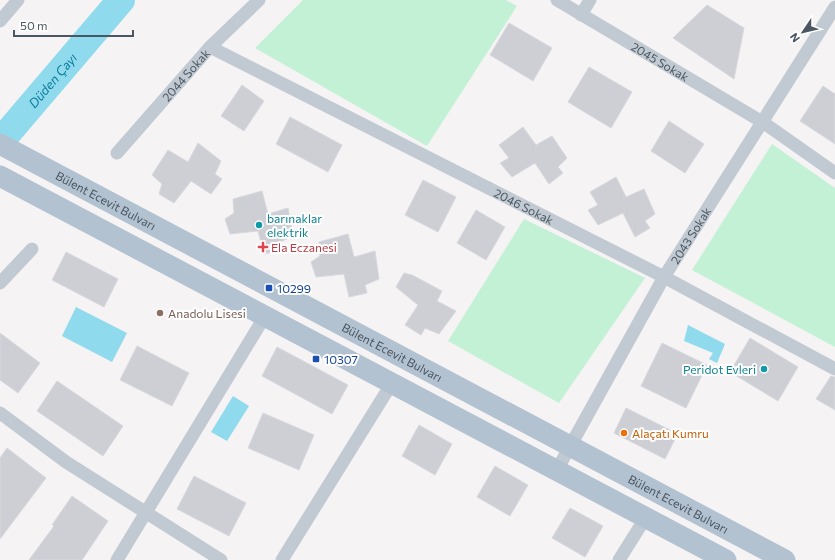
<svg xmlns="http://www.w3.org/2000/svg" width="835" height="560" viewBox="0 0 835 560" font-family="Commissioner,sans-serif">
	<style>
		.green { fill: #c3f1d5 }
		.water { fill: #90daee }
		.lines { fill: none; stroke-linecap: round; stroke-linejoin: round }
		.river { stroke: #90daee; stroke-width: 28 }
		.building { fill: #cdcfd5; stroke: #d7d9de }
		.street { stroke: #c1cad2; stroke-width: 13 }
		.primary { stroke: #b3c2d1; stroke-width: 21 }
		.culture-dot { fill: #0f9aa8; stroke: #fff; stroke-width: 1.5 }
		.health-dot { fill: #e0444e; stroke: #fff; stroke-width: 1.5 }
		.transit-dot { fill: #1a4fb4; stroke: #fff; stroke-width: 1.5 }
		.education-dot { fill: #8d6e63; stroke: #fff; stroke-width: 1.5 }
		.food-dot { fill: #e8710a; stroke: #fff; stroke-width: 1.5 }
		.labels { text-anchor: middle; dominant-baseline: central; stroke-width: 4; stroke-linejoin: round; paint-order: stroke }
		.street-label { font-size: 12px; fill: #4a5661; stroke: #fff }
		.culture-label { font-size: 12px; fill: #0d838f; stroke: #fff; text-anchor: start }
		.health-label { font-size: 12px; fill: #be3a42; stroke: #fff; text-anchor: start }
		.transit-label { font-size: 12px; fill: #164399; stroke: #fff; text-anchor: start }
		.education-label { font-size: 12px; fill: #785e54; stroke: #fff; text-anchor: start }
		.food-label { font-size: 12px; fill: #c56008; stroke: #fff; text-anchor: start }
		.water-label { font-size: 13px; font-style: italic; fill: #0c7c9b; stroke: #fff }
	</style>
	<rect width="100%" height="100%" fill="#f5f3f3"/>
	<g class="green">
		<polygon points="303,0 506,0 517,6 427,146 255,48"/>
		<polygon points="772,144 835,188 835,347 692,270"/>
		<polygon points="524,219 645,278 559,403 448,341"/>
	</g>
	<g class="water">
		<polygon points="76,307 127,333 112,362 62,336"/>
		<polygon points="688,325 725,344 717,363 709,359 713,353 684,341"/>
		<polygon points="233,396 249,406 227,441 211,432"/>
	</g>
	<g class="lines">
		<path class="river" id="s1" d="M0,142L121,0"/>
	</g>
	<g class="building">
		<polygon points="707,5 744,28 734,79 673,38"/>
		<polygon points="509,23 552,48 533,81 490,55"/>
		<polygon points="589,67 632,92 611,128 568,102"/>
		<polygon points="242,85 264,101 244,131 221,116"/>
		<polygon points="823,86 835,94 835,144 800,121"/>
		<polygon points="290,117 342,145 328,172 276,144"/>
		<polygon points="669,121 704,144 685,173 651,151"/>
		<polygon points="523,127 536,145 552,136 567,158 558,167 563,173 549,184 535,163 512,177 500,163 509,158 499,145"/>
		<polygon points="198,143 221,161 215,174 222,179 211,194 191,181 174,203 159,194 162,184 152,175 168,150 188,162"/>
		<polygon points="616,177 626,197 644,189 655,214 645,221 650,228 635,237 623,213 598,225 588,210 598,205 590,192"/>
		<polygon points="423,180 456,197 438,232 405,215"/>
		<polygon points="262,191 268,214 288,208 293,236 280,242 281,250 264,254 258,231 230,234 225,219 234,213 233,199"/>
		<polygon points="476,210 505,227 486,260 457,243"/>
		<polygon points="348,234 354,257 375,251 379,279 365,285 367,293 349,297 344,274 316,277 311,262 320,256 319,242"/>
		<polygon points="66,252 118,279 104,307 52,280"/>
		<polygon points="404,273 412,275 442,291 437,301 456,311 439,334 425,328 421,335 405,325 418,305 396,287"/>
		<polygon points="0,333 40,363 18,393 0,380"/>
		<polygon points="750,338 798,367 778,401 730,372"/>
		<polygon points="662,343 707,365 686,408 641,386"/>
		<polygon points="137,346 189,373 172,406 120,380"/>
		<polygon points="277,347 348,385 332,414 262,376"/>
		<polygon points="831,376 835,377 835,410 816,399"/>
		<polygon points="57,381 123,426 103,456 37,411"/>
		<polygon points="626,408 674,432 671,437 675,439 665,459 614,433"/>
		<polygon points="263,413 314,435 299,470 248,448"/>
		<polygon points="419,425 452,444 435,475 402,456"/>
		<polygon points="7,448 46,478 0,539 0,458"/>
		<polygon points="495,466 528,485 510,516 477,497"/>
		<polygon points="194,476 246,503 229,536 177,509"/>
		<polygon points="72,496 108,521 82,560 29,560 54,526 52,525"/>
		<polygon points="570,508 603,526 585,557 552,538"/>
	</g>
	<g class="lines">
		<g class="street">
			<path id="s2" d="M557,0L764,123L835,173"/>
			<polyline points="581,15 590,0"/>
			<polyline points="0,21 18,0"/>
			<path id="s3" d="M210,47L664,277L835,369"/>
			<path id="s4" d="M117,153L210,47L259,0"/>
			<polyline points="0,283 32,249"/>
			<polyline points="0,413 66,462 221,560"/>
			<path id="s5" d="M557,470L664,277L835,7"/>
			<polyline points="117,560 265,316"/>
			<polyline points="282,560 392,383"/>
			<polyline points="619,560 646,517"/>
		</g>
		<g class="primary">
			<path id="s6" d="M0,144L785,560"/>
			<polyline points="0,176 726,560"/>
		</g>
	</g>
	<g class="culture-dot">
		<circle cx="259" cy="225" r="4"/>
		<circle cx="764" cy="369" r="4"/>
	</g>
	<path class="health-dot" d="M261 241h4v4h4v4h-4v4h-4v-4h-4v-4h4z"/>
	<g class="transit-dot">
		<rect x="265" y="284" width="8" height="8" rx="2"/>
		<rect x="312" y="355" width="8" height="8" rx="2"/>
	</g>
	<circle class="education-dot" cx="160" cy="313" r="4"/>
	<circle class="food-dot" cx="624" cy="433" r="4"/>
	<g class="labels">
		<g class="street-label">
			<text stroke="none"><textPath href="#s2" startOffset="120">2045 Sokak</textPath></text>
			<text stroke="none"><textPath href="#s4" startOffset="104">2044 Sokak</textPath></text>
			<text stroke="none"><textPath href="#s6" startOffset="120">Bülent Ecevit Bulvarı</textPath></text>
			<text stroke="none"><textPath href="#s3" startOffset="352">2046 Sokak</textPath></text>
			<text stroke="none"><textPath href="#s5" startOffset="270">2043 Sokak</textPath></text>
			<text stroke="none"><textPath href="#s6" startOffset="444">Bülent Ecevit Bulvarı</textPath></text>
			<text stroke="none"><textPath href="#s6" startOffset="768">Bülent Ecevit Bulvarı</textPath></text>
		</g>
		<g class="culture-label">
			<text x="267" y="218">barınaklar<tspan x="267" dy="14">elektrik</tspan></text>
			<text x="756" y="369" text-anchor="end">Peridot Evleri</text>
		</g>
		<g class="health-label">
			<text x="271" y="247">Ela Eczanesi</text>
		</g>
		<g class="transit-label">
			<text x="277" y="288">10299</text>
			<text x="324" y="359">10307</text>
		</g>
		<g class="education-label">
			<text x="168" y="313">Anadolu Lisesi</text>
		</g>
		<g class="food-label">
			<text x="632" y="433">Alaçatı Kumru</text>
		</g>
		<g class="water-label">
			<text stroke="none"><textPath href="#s1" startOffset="81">Düden Çayı</textPath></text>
		</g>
	</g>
	<g transform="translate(803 32) rotate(235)" stroke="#ffffff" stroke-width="3" paint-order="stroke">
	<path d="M0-3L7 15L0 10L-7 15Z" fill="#4a5661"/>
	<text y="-6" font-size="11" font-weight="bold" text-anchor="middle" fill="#4a5661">N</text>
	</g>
	<path d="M14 30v6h119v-6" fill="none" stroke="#4a5661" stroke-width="2"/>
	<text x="20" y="30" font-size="12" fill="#4a5661" stroke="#ffffff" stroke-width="3" paint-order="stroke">50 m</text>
</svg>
